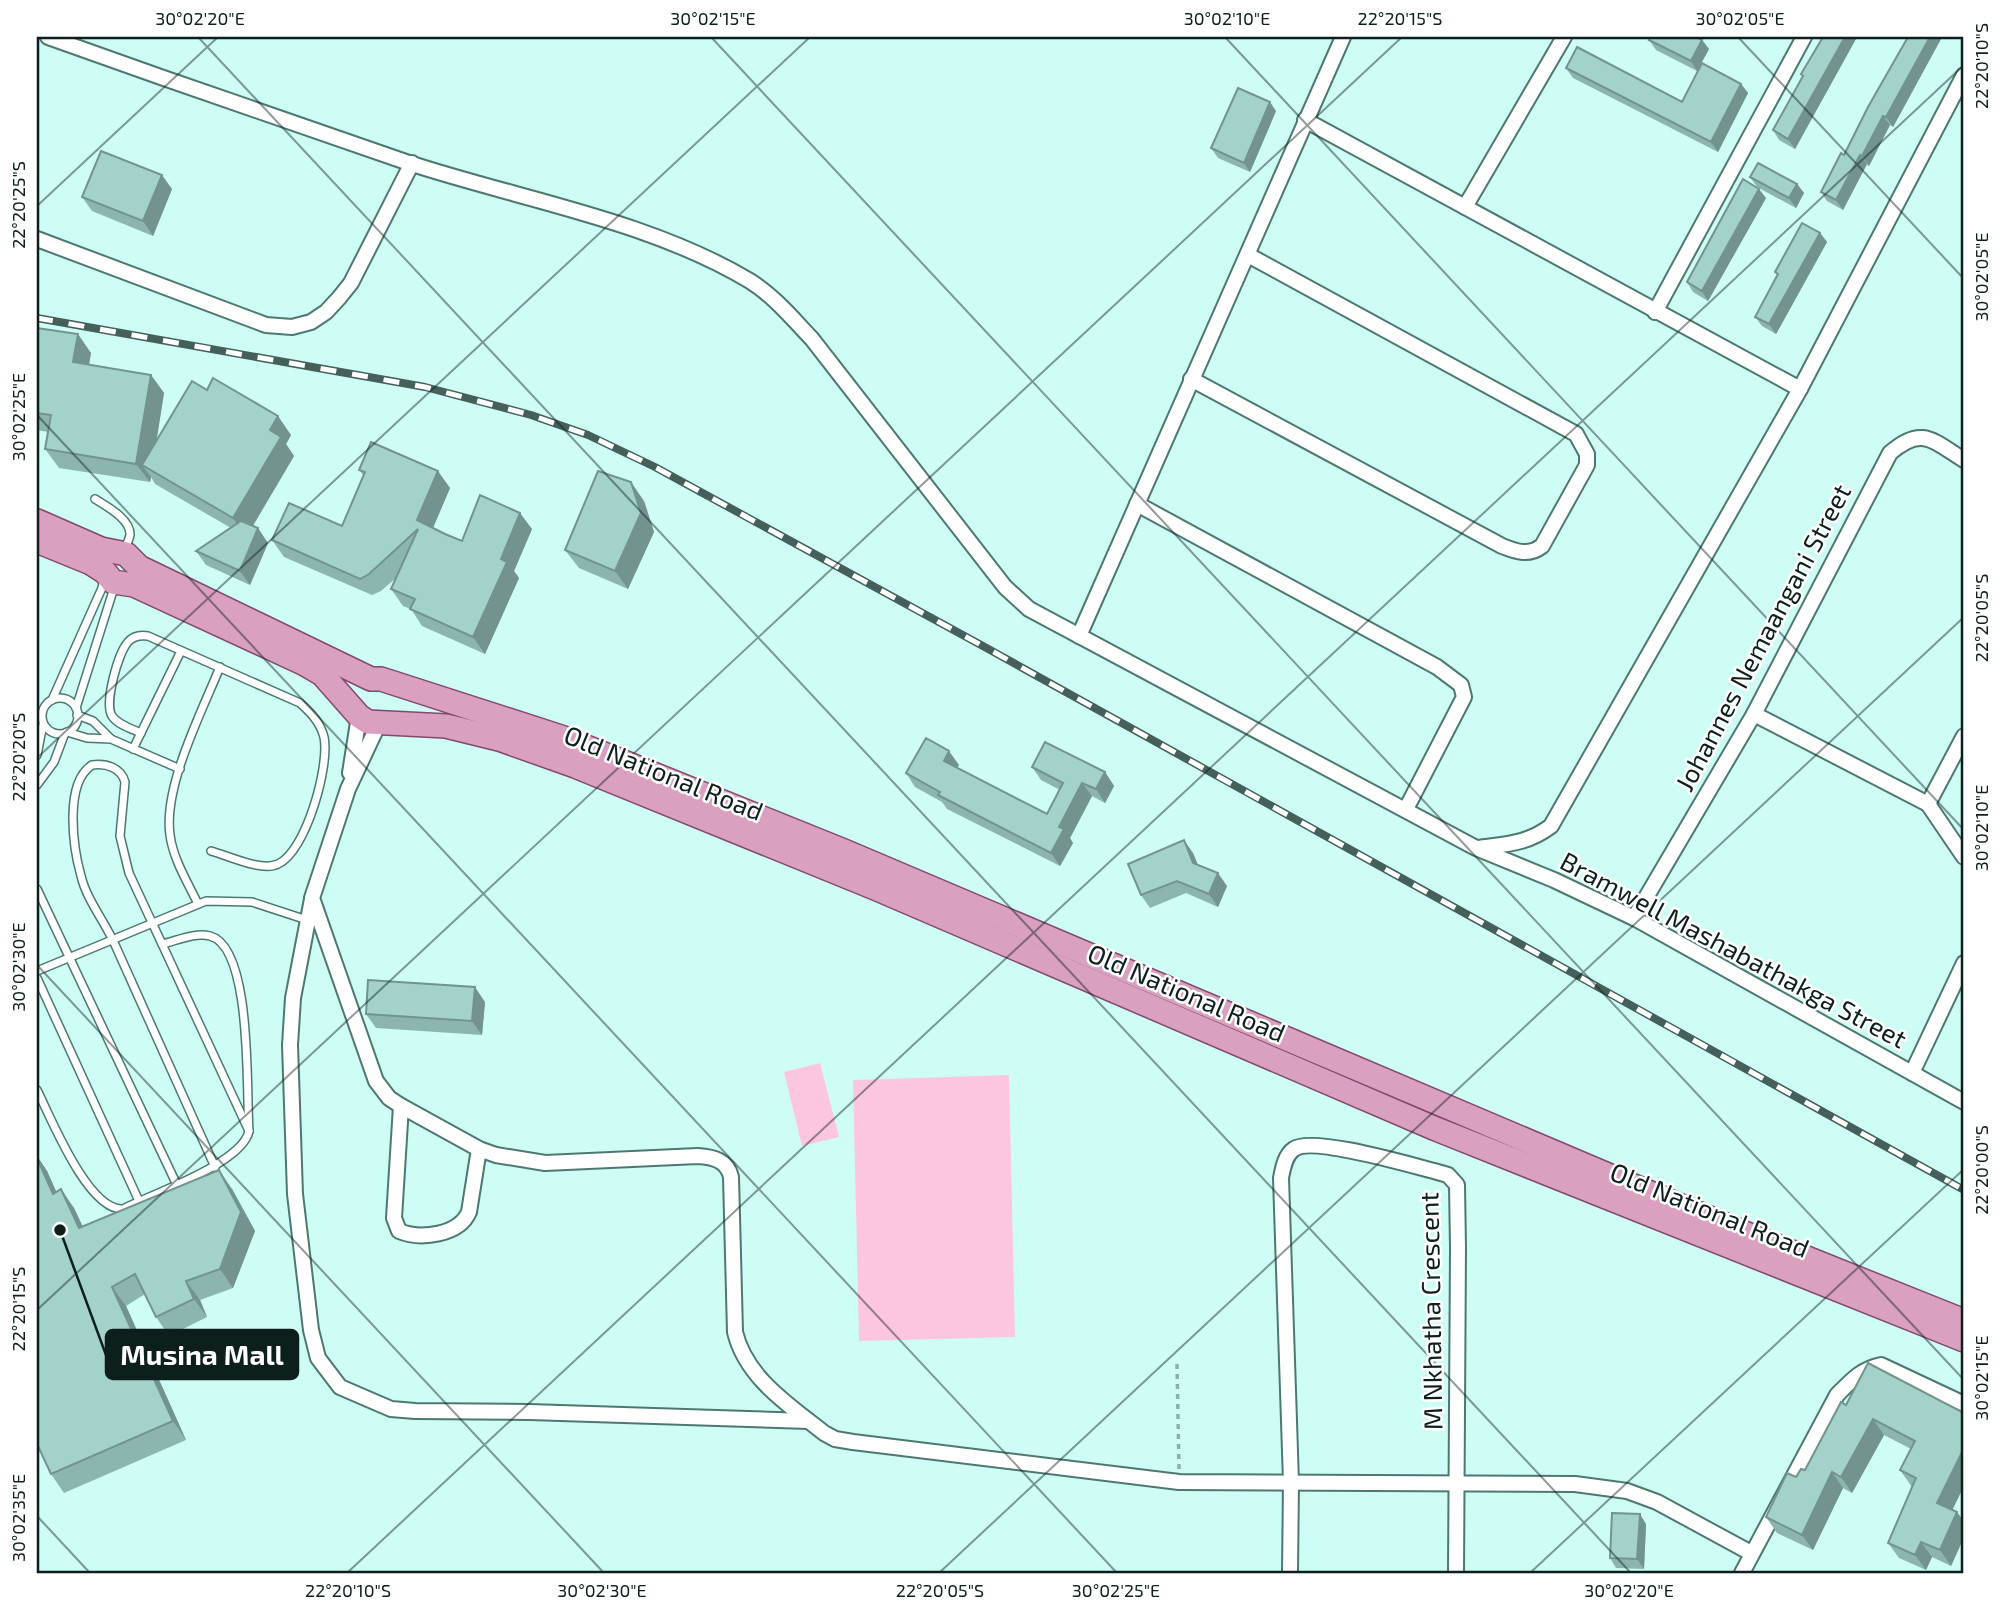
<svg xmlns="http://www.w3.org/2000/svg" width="2001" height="1610" viewBox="0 0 2001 1610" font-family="'Exo 2',sans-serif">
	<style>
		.green { fill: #fcc6e0 }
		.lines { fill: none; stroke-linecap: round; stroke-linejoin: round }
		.service-casing { stroke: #4d7872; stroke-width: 10 }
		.minor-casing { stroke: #4d7872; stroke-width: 18 }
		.primary-casing { stroke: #82496b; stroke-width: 26 }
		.path { stroke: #8bb0ab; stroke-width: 3.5; stroke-dasharray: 5 5; stroke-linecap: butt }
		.service { stroke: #fff; stroke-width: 7 }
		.minor { stroke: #fff; stroke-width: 14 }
		.primary { stroke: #daa0bf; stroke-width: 23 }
		.rail-casing { stroke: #455f5b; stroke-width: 8 }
		.rail { stroke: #fff; stroke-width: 5; stroke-dasharray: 16; stroke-linecap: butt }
		.wall { fill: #8cb5af }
		.shaded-wall { fill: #72938e }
		.building { fill: #a3d2cb; stroke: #72938e; stroke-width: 2 }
		.ticks { fill: none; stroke: #0d1f1d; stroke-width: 2; stroke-opacity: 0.45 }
		.labels { text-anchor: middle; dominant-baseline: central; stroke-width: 5; stroke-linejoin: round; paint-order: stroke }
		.street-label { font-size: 26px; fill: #0d1f1d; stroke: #fff }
		.leader { fill: none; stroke: #0d1f1d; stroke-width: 2.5 }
		.callout-dot { fill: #0d1f1d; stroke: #fff; stroke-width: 2.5 }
		.callout { fill: #0d1f1d; stroke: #0d1f1d; stroke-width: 2.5 }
		.callout-label { font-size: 28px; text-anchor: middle; font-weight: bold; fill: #fff }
		.neatline { fill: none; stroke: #0d1f1d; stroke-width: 2.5 }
		.ticks-label { font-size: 18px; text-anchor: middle; fill: #0d1f1d }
	</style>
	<rect width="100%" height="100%" fill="#cefdf6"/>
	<g class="green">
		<polygon points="820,1063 839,1137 802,1146 784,1072"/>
		<polygon points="1009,1075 1015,1337 859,1341 853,1080"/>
	</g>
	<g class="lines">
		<g class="service-casing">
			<g id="service">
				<path d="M95,499C106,506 131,519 130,535C129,540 126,546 124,551"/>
				<circle cx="60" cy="716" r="18"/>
				<polyline points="52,700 102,588 104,579"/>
				<polyline points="76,708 113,591 119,586"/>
				<polyline points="77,715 93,721 110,738"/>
				<polyline points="67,732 87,738 111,739 180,769"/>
				<path d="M141,733C132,729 118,725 112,716C104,703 118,653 128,642C133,636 141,635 148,636L300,703C311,713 320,722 324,737C330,765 306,852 278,864C262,872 229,856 211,851"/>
				<polyline points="133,749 181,651"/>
				<polyline points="37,755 43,724"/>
				<polyline points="37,785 54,762 65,733"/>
				<polyline points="37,889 176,1183"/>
				<path d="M198,904C188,883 173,859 170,835C163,787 202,711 220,667"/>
				<polyline points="37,971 206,901 252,902 307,920"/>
				<polyline points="37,978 139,1201"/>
				<path d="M37,1090C51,1118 88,1211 123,1209C152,1194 243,1163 249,1131C246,1094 253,947 210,936C195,932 176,941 162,944"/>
				<path d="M215,1167C182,1093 149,1020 116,947C106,923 87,901 81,876C73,847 64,783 92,765C107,763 121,768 125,782L120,836L129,873L249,1131"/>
			</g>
		</g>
		<g class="minor-casing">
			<g id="minor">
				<path d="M48,37C168,80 289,122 409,163C522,200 648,220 750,281C774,296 793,319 812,339L1005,587L1029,609L1476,848L1554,880L1634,918L1964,1102"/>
				<polyline points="1305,120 1800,389"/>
				<polyline points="1465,207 1564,37"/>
				<polyline points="37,239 266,325 292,327 311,322 326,312 339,298 351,283 412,163"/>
				<polyline points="1655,312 1804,37"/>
				<path d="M1191,379L1502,546C1517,552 1529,556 1542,546L1587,465V454L1576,434L1248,255"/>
				<polyline points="1137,504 1437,667 1461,685 1464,697 1406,809"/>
				<polyline points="1079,636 1343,37"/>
				<polyline points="1754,714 1928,804 1964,736"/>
				<path d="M379,723L348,789L312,898L376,1081L389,1098L401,1106L479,1149L496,1155L545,1163L698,1156C713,1157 727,1160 731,1177L735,1332C746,1378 789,1405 824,1433L835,1439L853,1442L1179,1482L1575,1484L1627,1491L1657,1502L1751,1553"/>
				<polyline points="350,773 359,716"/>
				<polyline points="1928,804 1964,857"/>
				<path d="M1478,848C1507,844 1527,844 1551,826L1800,389L1964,75"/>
				<polyline points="312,899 293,998 290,1045 295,1194 311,1330 318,1358 340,1387 391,1409 415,1411 529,1412 808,1421"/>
				<path d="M1634,918L1754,714L1890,453C1922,425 1933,441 1964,460"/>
				<polyline points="1912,1073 1964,963"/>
				<path d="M401,1106L394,1218L399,1231C421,1240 459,1235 469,1212L479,1149"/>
				<path d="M1290,1573L1291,1482L1281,1178C1283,1168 1285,1155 1294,1149C1312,1136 1410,1165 1434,1171L1448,1175L1457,1185L1458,1248L1456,1573"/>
				<path d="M1742,1573L1837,1395C1851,1381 1861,1369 1881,1365L1964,1404"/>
			</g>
		</g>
		<g class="primary-casing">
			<g id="primary">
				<polyline points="37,521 101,549 126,554 139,567 371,679 381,679 564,738 844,851 1754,1237 1964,1321"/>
				<polyline points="37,541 91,563 105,572 113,582 134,585 305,664 322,674 359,716 368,722 446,726 499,739 575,766 875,888 1436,1129 1964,1340"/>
			</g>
		</g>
		<polyline class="path" points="1177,1364 1179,1469"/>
		<use href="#service" class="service"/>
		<use href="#minor" class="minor"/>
		<use href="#primary" class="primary"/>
		<g class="rail-casing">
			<polyline id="rail" points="37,318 425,387 531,415 588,435 655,467 992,651 1964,1190"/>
		</g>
		<use href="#rail" class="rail"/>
	</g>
	<g class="wall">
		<polygon points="1823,37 1857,37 1795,149 1779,140 1773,130 1803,76 1801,74"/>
		<polygon points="1908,37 1942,37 1893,127 1890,125 1869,166 1867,164 1843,210 1827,201 1821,192 1844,155"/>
		<polygon points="1649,40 1702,40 1709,49 1697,71 1656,50"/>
		<polygon points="1566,68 1682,102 1741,84 1748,93 1718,152 1573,78"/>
		<polygon points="1276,111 1250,172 1218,158 1211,148"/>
		<polygon points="1750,177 1797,184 1804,193 1796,208 1757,187"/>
		<polygon points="172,189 153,236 92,211 82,197"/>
		<polygon points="1766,198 1708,301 1693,292 1687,282"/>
		<polygon points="1820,233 1827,242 1776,334 1762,326 1755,317 1777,275 1775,272"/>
		<polygon points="37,328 91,353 89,365 151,375 164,393 156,441 207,390 291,435 286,444 294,456 253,526 268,543 250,585 206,565 196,551 231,528 155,484 151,477 150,482 59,468 45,449 48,432 37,430"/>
		<polygon points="359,470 450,488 433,528 462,541 532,529 514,571 519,578 485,654 422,626 411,609 403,606 391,589 397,577 381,591 372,595 284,557 272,540 342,526 364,476"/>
		<polygon points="644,501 654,532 628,589 579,568 565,550"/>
		<polygon points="959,765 957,768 1047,814 1060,790 1041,780 1032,767 1105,772 1114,786 1105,803 1092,796 1070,838 1073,843 1060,866 947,809 942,802 915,787 906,773"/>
		<polygon points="1193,853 1198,865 1227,886 1218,907 1186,893 1150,908 1141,895"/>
		<polygon points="485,1002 482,1035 376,1028 366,1014"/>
		<polygon points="37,1156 47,1171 56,1192 74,1208 83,1227 232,1189 255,1231 233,1288 200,1300 207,1317 169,1336 156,1317 145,1294 126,1306 186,1440 64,1493 51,1474 37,1444"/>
		<polygon points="1846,1405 1964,1413 1952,1510 1957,1512 1964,1522 1964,1537 1951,1566 1932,1557 1926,1570 1899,1558 1888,1543 1912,1487 1900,1470 1911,1449 1884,1435 1852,1493 1843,1488 1813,1550 1777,1533 1766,1517 1796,1477 1805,1470"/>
		<polygon points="1646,1524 1644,1569 1616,1568 1610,1558"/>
	</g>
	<g class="shaded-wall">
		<polygon points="1845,37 1857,37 1795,149 1788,139"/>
		<polygon points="1930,37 1942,37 1893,127 1886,117"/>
		<polygon points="1702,40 1709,49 1697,71 1691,61"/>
		<polygon points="1741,84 1748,93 1718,152 1711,142"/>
		<polygon points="1270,102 1276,111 1250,172 1244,163"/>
		<polygon points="1883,116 1890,125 1869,166 1862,156"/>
		<polygon points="1860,155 1867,164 1843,210 1836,200"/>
		<polygon points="162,175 172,189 153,236 143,221"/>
		<polygon points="1797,184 1804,193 1796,208 1789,198"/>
		<polygon points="1759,189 1766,198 1708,301 1702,291"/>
		<polygon points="1820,233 1827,242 1776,334 1769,324"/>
		<polygon points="78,334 91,353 86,381 73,362"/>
		<polygon points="151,375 164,393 152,470 142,465 151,477 150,482 136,464"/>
		<polygon points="278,416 291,435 286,444 294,456 246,537 233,518 270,430"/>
		<polygon points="438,471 450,488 429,537 417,520"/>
		<polygon points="631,482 644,501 654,532 628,589 615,571"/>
		<polygon points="520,513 532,529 514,571 519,578 485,654 473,637 501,559"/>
		<polygon points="258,528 268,543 250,585 240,571"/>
		<polygon points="949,751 959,765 953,775 944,761"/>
		<polygon points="1105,772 1114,786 1105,803 1096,789"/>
		<polygon points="1082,783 1092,796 1070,838 1073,843 1060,866 1051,853 1059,827"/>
		<polygon points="1184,840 1193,853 1202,876 1193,863"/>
		<polygon points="1218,873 1227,886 1218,907 1209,894"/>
		<polygon points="475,987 485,1002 482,1035 472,1021"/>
		<polygon points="37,1156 47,1171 66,1213 53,1194"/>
		<polygon points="219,1170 232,1189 255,1231 233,1288 220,1269"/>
		<polygon points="61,1189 74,1208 92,1247 79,1228"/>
		<polygon points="186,1281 200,1300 207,1317 194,1299"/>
		<polygon points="112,1287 126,1306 186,1440 173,1421"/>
		<polygon points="1873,1419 1884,1435 1852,1493 1841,1477"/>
		<polygon points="1964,1448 1964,1486 1948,1519 1937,1503"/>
		<polygon points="1832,1472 1843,1488 1813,1550 1802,1535"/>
		<polygon points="1957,1512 1964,1522 1964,1537 1951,1566 1940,1550"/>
		<polygon points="1640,1514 1646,1524 1644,1569 1637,1559"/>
		<polygon points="1921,1542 1932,1557 1926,1570 1915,1555"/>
	</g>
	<g class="building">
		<polygon points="1651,37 1696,37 1702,40 1691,61 1649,40"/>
		<polygon points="1823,37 1845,37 1788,139 1773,130 1803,76 1801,74"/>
		<polygon points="1908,37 1930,37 1886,117 1883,116 1862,156 1860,155 1836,200 1821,192 1841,153 1844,155 1868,107"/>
		<polygon points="1577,47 1682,102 1702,63 1741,84 1711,142 1566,68"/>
		<polygon points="1238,88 1270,102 1244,163 1211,148"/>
		<polygon points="101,151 162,175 143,221 82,197"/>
		<polygon points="1758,163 1797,184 1789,198 1750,177"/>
		<polygon points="1743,179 1759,189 1702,291 1687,282"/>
		<polygon points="1802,223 1820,233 1769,324 1755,317 1778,274 1775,272"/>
		<polygon points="37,328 78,334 73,362 151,375 136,464 45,449 51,415 37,413"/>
		<polygon points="213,378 278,416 270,430 281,437 233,518 142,465 192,381 207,390"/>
		<polygon points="371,442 438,471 417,520 445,534 462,541 480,495 520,513 501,559 507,562 473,637 410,609 415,599 391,589 418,529 369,574 360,579 272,540 289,503 342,526 365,472 359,470"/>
		<polygon points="598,471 631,482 641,513 615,571 565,550"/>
		<polygon points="241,521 258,528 240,571 196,551"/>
		<polygon points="926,738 949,751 944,761 1047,814 1063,783 1032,767 1045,742 1105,772 1096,789 1082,783 1059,827 1064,829 1051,853 938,795 940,792 906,773"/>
		<polygon points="1184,840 1193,863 1218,873 1209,894 1177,881 1141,895 1128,864"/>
		<polygon points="368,980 475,987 472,1021 366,1014"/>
		<polygon points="37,1158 53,1194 61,1189 79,1228 219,1170 241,1212 220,1269 186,1281 194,1299 156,1317 135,1274 112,1287 173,1421 51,1474 37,1444"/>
		<polygon points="1868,1363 1964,1413 1964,1448 1937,1503 1957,1512 1940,1550 1921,1542 1915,1555 1888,1543 1916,1478 1900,1470 1915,1441 1873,1419 1841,1477 1832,1472 1802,1535 1766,1517 1787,1473 1796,1477 1801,1469 1805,1470 1841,1402 1846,1405"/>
		<polygon points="1612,1513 1640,1514 1637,1559 1610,1558"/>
	</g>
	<path class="ticks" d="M198,37L1631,1573M711,37L1964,1380M1225,37L1964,830M1738,37L1964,279M37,206L218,37M37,415L1117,1573M37,758L810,37M37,965L604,1573M37,1310L1402,37M37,1516L90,1573M347,1573L1964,65M939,1573L1964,617M1530,1573L1964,1169"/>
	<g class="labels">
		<g class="street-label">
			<text transform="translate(1762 637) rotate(-62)">Johannes Nemaangani Street</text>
			<text transform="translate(664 772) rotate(22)">Old National Road</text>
			<text transform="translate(1734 949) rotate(28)">Bramwell Mashabathakga Street</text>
			<text transform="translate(1187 992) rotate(23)">Old National Road</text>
			<text transform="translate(1710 1209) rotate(22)">Old National Road</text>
			<text transform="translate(1430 1311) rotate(-91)">M Nkhatha Crescent</text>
		</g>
	</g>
	<path class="leader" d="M60 1230L106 1355"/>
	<circle class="callout-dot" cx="60" cy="1230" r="7"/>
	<rect class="callout" x="106" y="1330" width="192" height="49" rx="7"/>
	<g class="callout-label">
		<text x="202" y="1365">Musina Mall</text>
	</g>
	<rect width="2001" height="1610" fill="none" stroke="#ffffff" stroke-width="77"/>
	<rect x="38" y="38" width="1924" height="1534" class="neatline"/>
	<g class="ticks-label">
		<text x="200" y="25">30°02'20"E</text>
		<text x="713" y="25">30°02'15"E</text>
		<text x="1227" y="25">30°02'10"E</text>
		<text x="1400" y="25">22°20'15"S</text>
		<text x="1740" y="25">30°02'05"E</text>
		<text transform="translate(1982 66) rotate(-90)" y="6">22°20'10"S</text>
		<text transform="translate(19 205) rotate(-90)" y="6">22°20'25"S</text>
		<text transform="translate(1982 277) rotate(-90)" y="6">30°02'05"E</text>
		<text transform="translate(19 417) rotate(-90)" y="6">30°02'25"E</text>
		<text transform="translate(1982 618) rotate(-90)" y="6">22°20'05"S</text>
		<text transform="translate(19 757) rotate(-90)" y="6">22°20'20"S</text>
		<text transform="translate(1982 828) rotate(-90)" y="6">30°02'10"E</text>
		<text transform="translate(19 967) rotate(-90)" y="6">30°02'30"E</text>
		<text transform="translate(1982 1170) rotate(-90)" y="6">22°20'00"S</text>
		<text transform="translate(19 1309) rotate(-90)" y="6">22°20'15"S</text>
		<text transform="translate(1982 1378) rotate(-90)" y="6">30°02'15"E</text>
		<text transform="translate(19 1518) rotate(-90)" y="6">30°02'35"E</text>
		<text x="348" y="1597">22°20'10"S</text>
		<text x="602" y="1597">30°02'30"E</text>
		<text x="940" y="1597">22°20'05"S</text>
		<text x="1116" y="1597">30°02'25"E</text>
		<text x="1629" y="1597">30°02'20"E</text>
	</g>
</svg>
